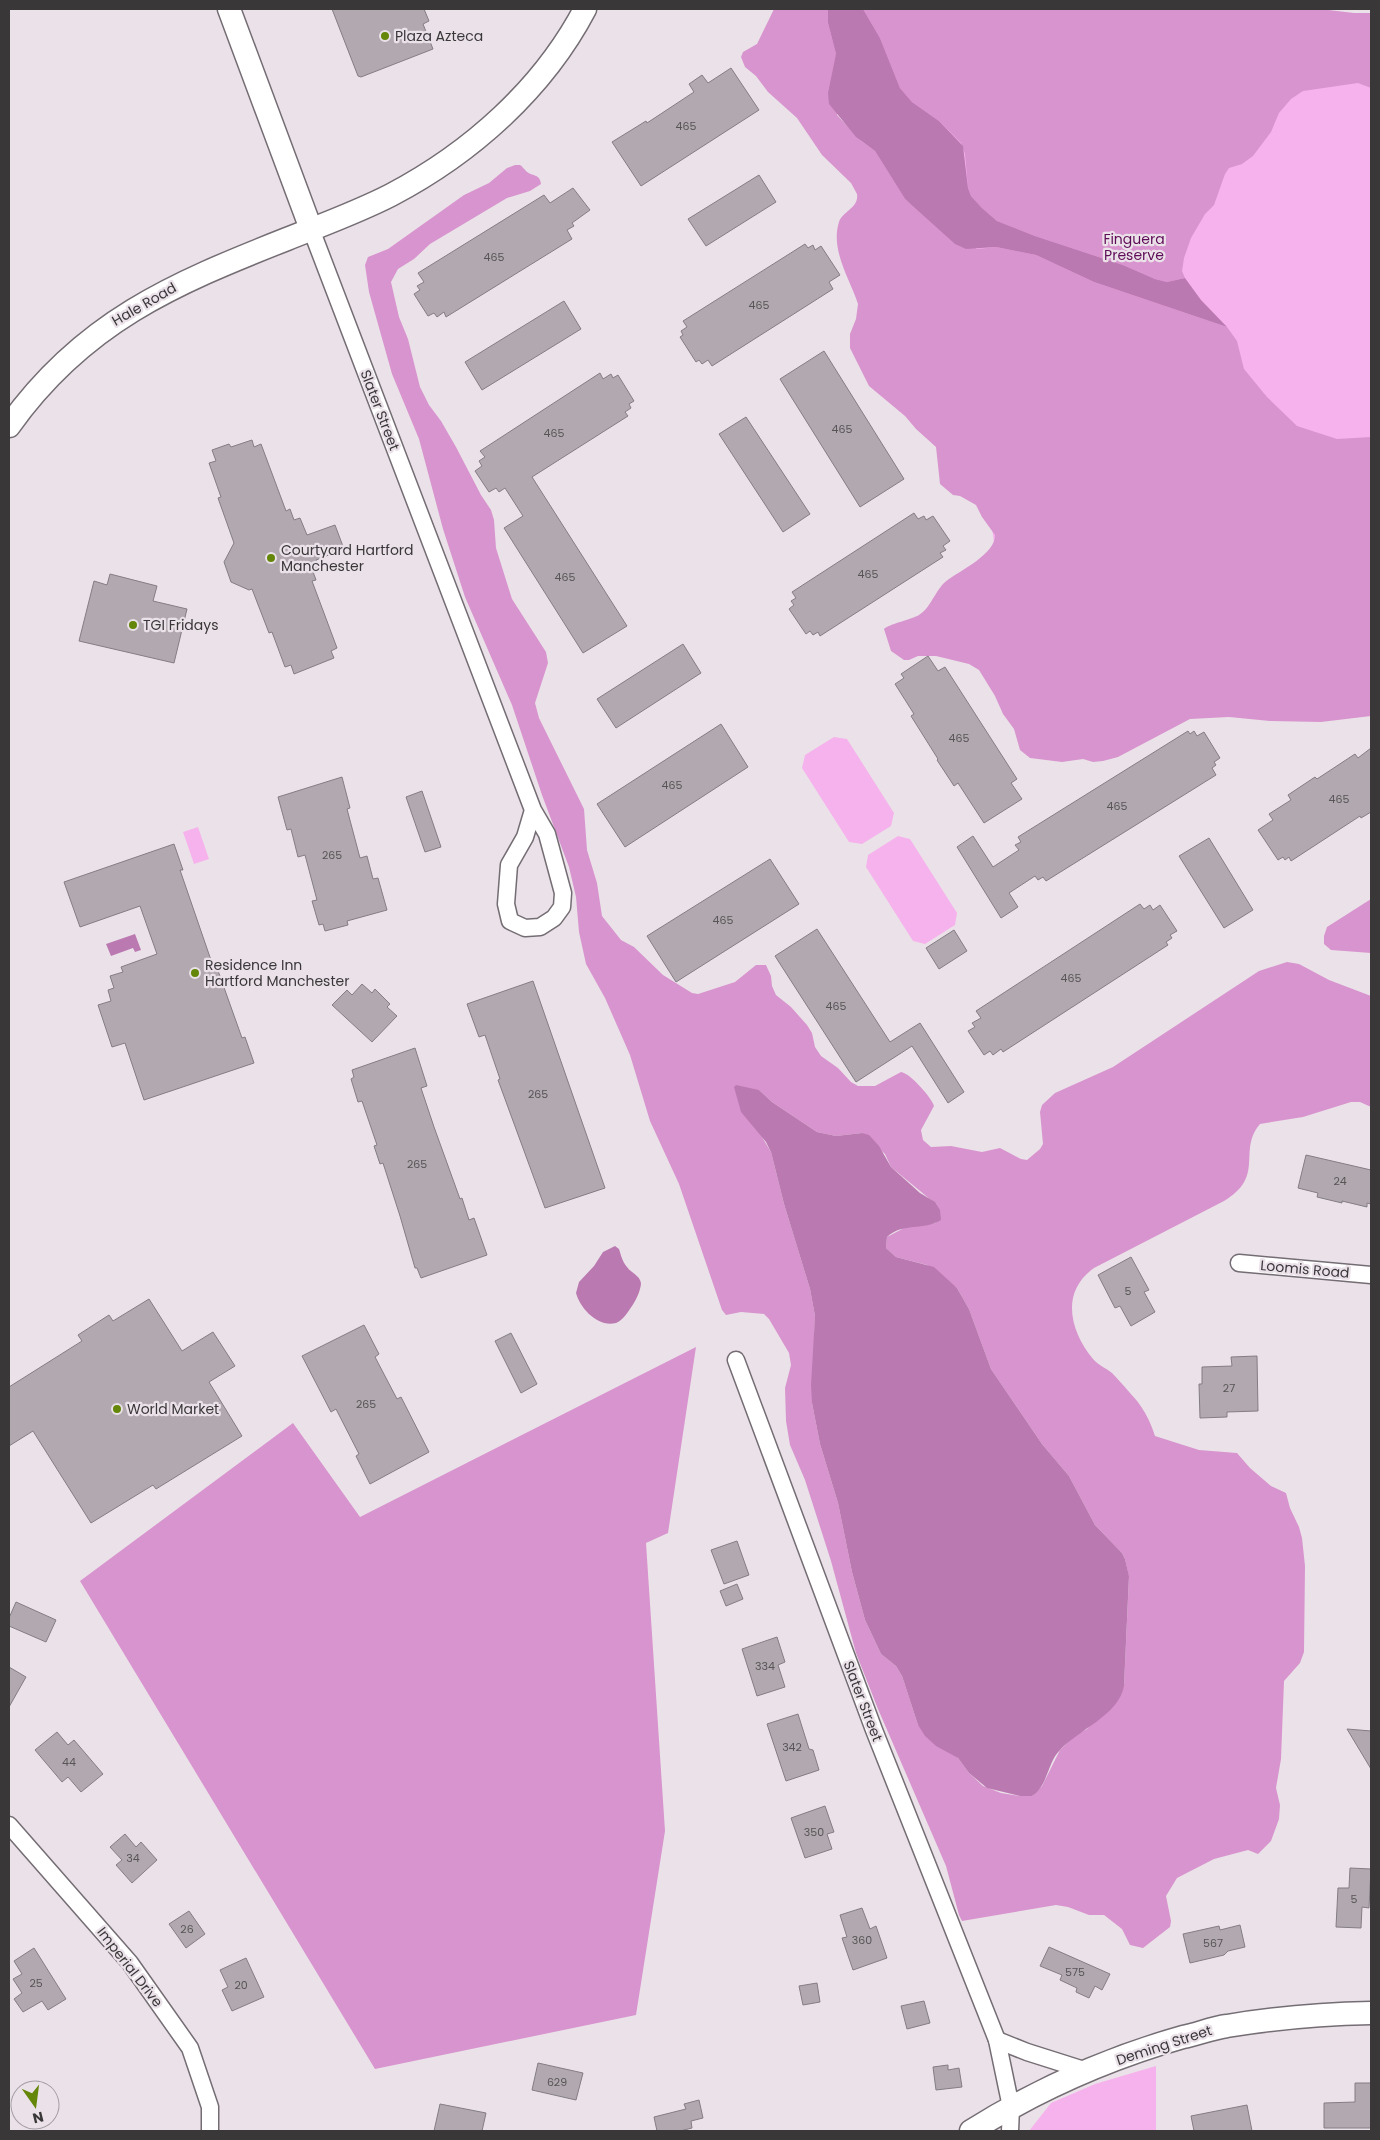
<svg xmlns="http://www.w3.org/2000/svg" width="1380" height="2140" viewBox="0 0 1380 2140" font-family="Poppins,sans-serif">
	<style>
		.green { fill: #f6b2ec }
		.forest { fill: #d894ce; fill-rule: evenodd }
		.water { fill: #bb79b1 }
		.building { fill: #b1a9af; stroke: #847d83 }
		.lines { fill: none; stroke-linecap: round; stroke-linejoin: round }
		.street-casing { stroke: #746d73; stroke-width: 19 }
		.secondary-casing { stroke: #746d73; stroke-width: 25 }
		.street { stroke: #fff; stroke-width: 16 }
		.secondary { stroke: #fff; stroke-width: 22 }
		.poi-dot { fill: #64870a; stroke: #ebe2e9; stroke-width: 2 }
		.labels { text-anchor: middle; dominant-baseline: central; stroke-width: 4.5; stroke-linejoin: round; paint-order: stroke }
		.number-label { font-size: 11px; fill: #585456 }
		.poi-label { font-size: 14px; fill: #3a3739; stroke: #ebe2e9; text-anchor: start }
		.park-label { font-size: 14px; fill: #5f0c58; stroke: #ebe2e9 }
		.street-label { font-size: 14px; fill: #3a3739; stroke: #ebe2e9 }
	</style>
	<rect width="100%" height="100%" fill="#ebe2e9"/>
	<g class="green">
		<polygon points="808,9 1211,9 1371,59 1371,550 1001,598 983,457"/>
		<polygon points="834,737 847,739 894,813 891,826 862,844 849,842 802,768 805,755"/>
		<polygon points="198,827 209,859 194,864 183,832"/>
		<polygon points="898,836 910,839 957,913 955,925 925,944 913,941 866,867 868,855"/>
		<polygon points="1156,2066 1156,2131 1029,2131 1051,2103 1095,2084"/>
	</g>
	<g class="forest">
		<path d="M774,9H828V23L836,54L837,115L861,141L875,151L905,199L940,229L977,249L996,247L1036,255L1094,282L1227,327L1237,341L1244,369L1267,397L1297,426L1337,439L1371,437V716L1321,722L1270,721L1229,717L1190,719L1118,757L1103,761L1093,762L1083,759L1062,762L1030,758L1020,750L1014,729L1003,714L995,696L979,670L969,664L936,656H918L909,660H904L891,651L884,629C889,624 910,620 919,615C932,607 936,587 949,579C962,570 996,553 995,535L982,517L976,505L960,496L953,495L940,484L936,447L916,429L905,416L869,386L850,348V334L856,319L858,304C850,279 830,250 839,222C843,211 859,208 857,194L851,183L822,155L797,118L768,92L756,76L745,67L741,57L743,52L757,44Z"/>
		<polygon points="863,9 1320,9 1354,13 1371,13 1371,88 1358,83 1303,91 1291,99 1279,113 1271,132 1253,156 1242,164 1229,168 1225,174 1214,205 1205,214 1191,238 1184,258 1182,271 1185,278 1167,282 1155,279 1123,265 1035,236 997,221 982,208 971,196 968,188 965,154 961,143 939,121 912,102 900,88 880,38"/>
		<path d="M515,165H520C522,166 524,169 526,171C532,177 540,173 541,184L530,191L507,198L430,244L414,259L398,269L391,282L399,317L408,339L420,387L429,405L441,421L456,447L481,495L491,510L494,520L496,548L512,599L546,652L548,663L535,703L539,718L584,809L587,850L597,883L602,916L621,940L634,947L663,975L692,993L698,994L735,982L756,965H766L771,976L772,986L776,995L791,1007L807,1025L812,1033L815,1047L821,1056L838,1068L851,1082L858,1086H875L901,1072C910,1073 932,1098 934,1106L921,1130L923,1140L931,1147L951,1146L982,1152L1000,1148L1021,1159L1027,1160L1040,1149L1043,1144L1040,1112L1042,1105L1055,1093L1113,1067L1259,971L1287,962L1299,964L1329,980L1371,996V1107L1360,1102H1351L1303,1117L1260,1124C1237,1151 1266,1176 1224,1201L1094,1268C1060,1292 1070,1331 1093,1359C1098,1365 1106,1368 1112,1373C1118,1379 1124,1386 1130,1393C1142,1405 1150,1420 1155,1436L1199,1450L1237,1453L1250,1468L1271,1486L1286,1493L1290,1508L1299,1527L1302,1538L1305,1566L1304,1652L1300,1663L1284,1681L1281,1759L1276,1788L1280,1805L1279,1819L1271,1841L1258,1854L1248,1850L1214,1859L1177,1878L1166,1896L1171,1921L1170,1927L1143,1948L1130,1945L1122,1929L1104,1915H1089L1068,1907L1056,1905L962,1921L959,1915L946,1866L878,1709L856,1653L831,1561L805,1480L790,1445L786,1421L785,1388L791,1365L789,1353L769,1319L764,1314L741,1312L726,1315L722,1310L679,1184L650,1121L630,1055L605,998L586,964L579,932L576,897L569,867L542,795L512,705L465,597L443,529L419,439L392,374L369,292L365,265L368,257L388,249L464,195L489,183L507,168ZM759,1090L772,1102L817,1132L836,1136L862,1133L885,1154L891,1167L937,1205L936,1223L906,1227L887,1237L886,1248L896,1257L927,1265L957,1288L969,1309L991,1369L1042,1444L1069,1476L1095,1525L1122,1553L1125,1559L1129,1577L1124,1686L1087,1729L1074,1736L1060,1750L1042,1786L1032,1796H1020L1001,1793L983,1786L969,1773L958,1758L918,1725L902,1676L896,1666L881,1654L865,1620L852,1572L838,1503L820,1444L812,1403L815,1316L810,1289L784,1204L771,1152L762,1137Z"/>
		<polygon points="1371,899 1371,953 1331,950 1324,944 1324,936 1327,927"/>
		<polygon points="696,1347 668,1533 646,1543 665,1831 636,2015 375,2069 80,1581 293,1423 360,1517"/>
	</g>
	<g class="water">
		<polygon points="828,9 863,9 880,38 900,88 912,102 939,121 963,146 968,188 971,196 982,208 997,221 1035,236 1123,265 1155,279 1167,282 1185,278 1201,300 1227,327 1094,282 1036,255 996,247 966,249 955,244 905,199 875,151 856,137 829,104 828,93 836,54 828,23"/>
		<polygon points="135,934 141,950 135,952 133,948 111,956 106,944"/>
		<path d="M736,1085L759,1090L772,1102L817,1132L836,1136L862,1133L869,1135L879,1146L891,1167L920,1193L935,1202L940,1210L941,1220C924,1231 903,1222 887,1237L886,1248L896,1257L934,1267L957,1288L969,1309L991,1369L1042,1444L1069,1476L1095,1525L1122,1553L1125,1559L1129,1576L1124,1686C1119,1715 1078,1730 1060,1750C1047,1763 1048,1786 1032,1796H1020L987,1788L969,1773L958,1758L936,1746L925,1736L918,1725L902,1676L896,1666L881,1654L865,1620L852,1572L838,1503L820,1444L812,1403L811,1385L815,1316L810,1289L784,1204L771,1152L766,1142L741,1112L734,1087Z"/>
		<path d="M615,1246L619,1249C621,1255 622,1261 627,1267C631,1273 641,1276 641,1284C640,1292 636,1300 632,1306C628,1312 623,1320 616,1323C598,1328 580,1308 576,1293L579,1282L594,1266L603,1252Z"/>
	</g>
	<g class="building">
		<polygon points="332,9 424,9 429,21 423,24 433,49 361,77 358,76"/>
		<polygon points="731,68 759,110 641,186 612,142 646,121 647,123 694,92 689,84 702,75 708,83"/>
		<polygon points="759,175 776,202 706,246 688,219"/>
		<polygon points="573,188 590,210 572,223 574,226 567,230 572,239 446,317 444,312 437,317 434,313 428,316 414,294 420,290 417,286 424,282 418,273 544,195 550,203"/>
		<polygon points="805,244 808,248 813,245 815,250 821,246 840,275 829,282 833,289 712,366 708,360 702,364 699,360 696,362 680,337 683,335 681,331 687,327 683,321"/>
		<polygon points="564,301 581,329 482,390 465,362"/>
		<polygon points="824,351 904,479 860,507 780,379"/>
		<polygon points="600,373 603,379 611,374 613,378 618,375 634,401 629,404 631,408 625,412 628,416 532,477 627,626 583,653 504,528 523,516 505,488 499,492 496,488 489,492 475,471 482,466 479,461 485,457 480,451"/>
		<polygon points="746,417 810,514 783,532 719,434"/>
		<polygon points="252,440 254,447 261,444 286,511 290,509 294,520 300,518 307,535 335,525 344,549 316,560 318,567 312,569 316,580 312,581 337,648 331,651 334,658 294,674 291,665 285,667 272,632 269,633 252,589 249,590 231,582 224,562 234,543 218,498 221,497 209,463 216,461 212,450 229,444 231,447"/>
		<polygon points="914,513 918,519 924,516 926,520 933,516 950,541 943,546 946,550 940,553 943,557 820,636 818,632 813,635 810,631 806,634 789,609 794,605 791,601 796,598 792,592"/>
		<polygon points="110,574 157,586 153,601 187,609 174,663 79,641 94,581 107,585"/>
		<polygon points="683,644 701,673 616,728 597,699"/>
		<polygon points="928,656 938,671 945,667 1017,779 1011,783 1022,799 984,823 958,783 954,786 937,760 938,759 911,716 914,714 895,684 904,678 901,674"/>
		<polygon points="721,724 748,767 625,847 597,804"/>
		<polygon points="1188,731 1190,734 1194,731 1197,736 1204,732 1220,758 1214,762 1216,765 1212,768 1216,775 1046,881 1043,877 1038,880 1035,876 1009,893 1018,907 1001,918 957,847 973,836 993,867 1019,850 1015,845 1021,842 1018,837"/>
		<polygon points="1371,748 1371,812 1361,818 1360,816 1291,861 1289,857 1285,860 1283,857 1278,860 1258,830 1273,820 1269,814 1291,800 1288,795 1315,777 1317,779 1355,754 1358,758"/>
		<polygon points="342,777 350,808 347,809 360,858 367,856 373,879 378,878 387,910 347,921 348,925 325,931 323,924 319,925 312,901 317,900 305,855 298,857 291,829 287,830 278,797"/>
		<polygon points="422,791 441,847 425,852 406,797"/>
		<polygon points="1209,838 1253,910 1224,928 1179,856"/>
		<polygon points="174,844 183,870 180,870 213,966 216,965 242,1038 245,1037 254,1063 144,1100 125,1043 112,1047 98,1005 111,1001 108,990 114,988 110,976 123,972 121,967 157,954 140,906 80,927 64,882"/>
		<polygon points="770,859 799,904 676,982 647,936"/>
		<polygon points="1140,904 1144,909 1150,905 1153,910 1160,905 1177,931 1170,935 1172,938 1166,942 1168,945 1003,1052 1001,1049 993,1055 990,1051 984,1055 968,1031 975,1027 972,1023 981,1018 976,1011"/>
		<polygon points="817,929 890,1042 920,1023 964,1092 948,1103 912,1046 856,1082 775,956"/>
		<polygon points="954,930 967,951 939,969 926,948"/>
		<polygon points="533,981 605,1188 545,1208 498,1080 500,1079 485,1035 479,1037 467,1004"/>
		<polygon points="362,984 372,993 375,989 390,1004 387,1007 397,1016 372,1042 332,1005 347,990 352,995"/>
		<polygon points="415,1048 427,1086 421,1088 434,1127 460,1199 462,1198 469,1220 474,1218 487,1255 421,1278 417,1268 415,1268 400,1216 383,1163 380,1164 374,1146 377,1145 362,1101 358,1102 351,1079 354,1077 352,1070"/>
		<polygon points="1306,1155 1371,1170 1371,1204 1367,1203 1367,1207 1342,1201 1342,1203 1317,1197 1318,1193 1298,1188"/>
		<polygon points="1131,1257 1149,1290 1144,1292 1155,1312 1131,1326 1120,1306 1115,1308 1098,1275"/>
		<polygon points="149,1299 182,1351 213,1332 235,1366 209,1382 242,1436 156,1489 153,1485 91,1523 33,1431 9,1446 9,1387 82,1341 78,1335 109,1315 113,1321"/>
		<polygon points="364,1325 379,1354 375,1357 397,1399 401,1397 429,1452 370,1484 356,1456 359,1454 336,1409 331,1412 302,1356"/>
		<polygon points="511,1333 537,1384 521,1393 495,1341"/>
		<polygon points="1257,1356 1258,1411 1227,1412 1227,1417 1200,1418 1199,1384 1202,1384 1202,1367 1232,1366 1231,1357"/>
		<polygon points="737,1541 749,1575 724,1584 711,1550"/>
		<polygon points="737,1584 743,1599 726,1606 720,1591"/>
		<polygon points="16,1602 56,1620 46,1642 9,1626 9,1618"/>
		<polygon points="777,1637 785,1662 778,1665 785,1687 757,1696 742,1649"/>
		<polygon points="9,1667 26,1677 9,1707"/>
		<polygon points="798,1714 809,1749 813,1750 819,1770 786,1781 767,1724"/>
		<polygon points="1347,1729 1371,1731 1371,1769"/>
		<polygon points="57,1732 68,1745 74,1740 103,1774 81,1792 68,1777 62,1782 35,1750"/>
		<polygon points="825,1806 834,1832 827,1834 832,1849 805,1858 791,1818"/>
		<polygon points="125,1834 136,1847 141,1842 157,1860 132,1883 116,1865 122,1860 110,1847"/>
		<polygon points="1350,1868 1371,1869 1369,1908 1362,1907 1361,1928 1336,1927 1338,1888 1349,1888"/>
		<polygon points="862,1908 870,1929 876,1926 887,1958 853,1970 842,1938 847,1937 840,1915"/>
		<polygon points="189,1911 205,1934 186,1948 169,1924"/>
		<polygon points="1240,1925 1245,1947 1228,1951 1224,1955 1190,1963 1183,1934 1219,1926 1220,1930"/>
		<polygon points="1049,1947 1110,1974 1102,1990 1095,1986 1089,1998 1076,1992 1077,1988 1060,1980 1062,1975 1040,1966"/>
		<polygon points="34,1948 66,1999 48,2010 42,2001 23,2012 14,1999 22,1993 13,1979 22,1974 14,1961"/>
		<polygon points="246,1958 264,1997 232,2011 222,1990 228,1987 220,1970"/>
		<polygon points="817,1983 820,2002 803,2005 799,1986"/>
		<polygon points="924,2001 930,2023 907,2029 901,2006"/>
		<polygon points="538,2063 583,2073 576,2100 532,2090"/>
		<polygon points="948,2065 948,2070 959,2068 962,2087 936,2090 933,2067"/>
		<polygon points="1355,2083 1371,2083 1371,2128 1324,2128 1324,2103 1355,2102"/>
		<polygon points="699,2100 703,2118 691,2121 692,2128 680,2131 657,2131 654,2117 686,2109 684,2104"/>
		<polygon points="440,2104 486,2113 482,2131 434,2131"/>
		<polygon points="1247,2105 1252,2131 1194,2131 1191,2116"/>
	</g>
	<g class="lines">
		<g class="street-casing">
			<g id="street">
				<polyline points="311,229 533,810 547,834 563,893 562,907 554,918 540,927 525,928 510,921 506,904 509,865 525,837 533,810"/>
				<polyline points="1239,1263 1371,1275"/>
				<polyline points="736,1360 874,1730 997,2040 1011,2107 1010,2131"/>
				<polyline points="9,1825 130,1963 190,2048 210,2107 210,2131"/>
				<polyline points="997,2040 1027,2052 1087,2071"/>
			</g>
		</g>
		<g class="secondary-casing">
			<g id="secondary">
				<polyline points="229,9 311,229"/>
				<path d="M9,426C83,322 173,284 287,239C322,225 358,212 391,195C471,153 543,89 585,9"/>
				<path d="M971,2131C1037,2090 1109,2058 1183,2037C1198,2034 1212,2028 1227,2026C1275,2018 1323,2014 1371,2013"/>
			</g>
		</g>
		<use href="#street" class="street"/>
		<use href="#secondary" class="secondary"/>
	</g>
	<g class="poi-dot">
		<circle cx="385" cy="36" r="5"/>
		<circle cx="271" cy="558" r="5"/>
		<circle cx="133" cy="625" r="5"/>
		<circle cx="195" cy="973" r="5"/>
		<circle cx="117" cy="1409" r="5"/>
	</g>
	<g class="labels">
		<g class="number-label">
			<text x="686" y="126">465</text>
			<text x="494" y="257">465</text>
			<text x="759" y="305">465</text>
			<text x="842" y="429">465</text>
			<text x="554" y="433">465</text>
			<text x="868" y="574">465</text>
			<text x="565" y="577">465</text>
			<text x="959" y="738">465</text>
			<text x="672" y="785">465</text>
			<text x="1339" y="799">465</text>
			<text x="1117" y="806">465</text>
			<text x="332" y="855">265</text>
			<text x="723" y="920">465</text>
			<text x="1071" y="978">465</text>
			<text x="836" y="1006">465</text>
			<text x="538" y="1094">265</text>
			<text x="417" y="1164">265</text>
			<text x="1340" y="1181">24</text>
			<text x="1128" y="1291">5</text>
			<text x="1229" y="1388">27</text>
			<text x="366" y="1404">265</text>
			<text x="765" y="1666">334</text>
			<text x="792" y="1747">342</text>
			<text x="69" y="1762">44</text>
			<text x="814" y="1832">350</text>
			<text x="133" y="1858">34</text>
			<text x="1354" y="1899">5</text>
			<text x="187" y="1929">26</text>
			<text x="862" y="1940">360</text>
			<text x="1213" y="1943">567</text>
			<text x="1075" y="1972">575</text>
			<text x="36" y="1983">25</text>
			<text x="241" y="1985">20</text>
			<text x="557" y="2082">629</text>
		</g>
		<g class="poi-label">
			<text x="395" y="36">Plaza Azteca</text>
			<text x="281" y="550">Courtyard Hartford<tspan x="281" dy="16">Manchester</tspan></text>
			<text x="143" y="625">TGI Fridays</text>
			<text x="205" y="965">Residence Inn<tspan x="205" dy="16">Hartford Manchester</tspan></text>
			<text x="127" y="1409">World Market</text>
		</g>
		<g class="park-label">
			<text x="1134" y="239">Finguera<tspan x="1134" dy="16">Preserve</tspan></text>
		</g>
		<g class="street-label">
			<text transform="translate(144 304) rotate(-30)">Hale Road</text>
			<text transform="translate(380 410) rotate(69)">Slater Street</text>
			<text transform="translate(1305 1269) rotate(5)">Loomis Road</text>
			<text transform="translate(863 1701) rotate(69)">Slater Street</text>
			<text transform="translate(130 1967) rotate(52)">Imperial Drive</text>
			<text transform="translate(1164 2045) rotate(-18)">Deming Street</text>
		</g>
	</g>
	<rect width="1380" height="2140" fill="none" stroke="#3a3739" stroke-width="20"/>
	<g transform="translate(35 2105) rotate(166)"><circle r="24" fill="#ebe2e9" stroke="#a49ea3"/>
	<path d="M0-4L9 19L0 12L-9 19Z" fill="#64870a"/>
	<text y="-8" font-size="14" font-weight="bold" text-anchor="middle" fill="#3a3739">N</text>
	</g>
</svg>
